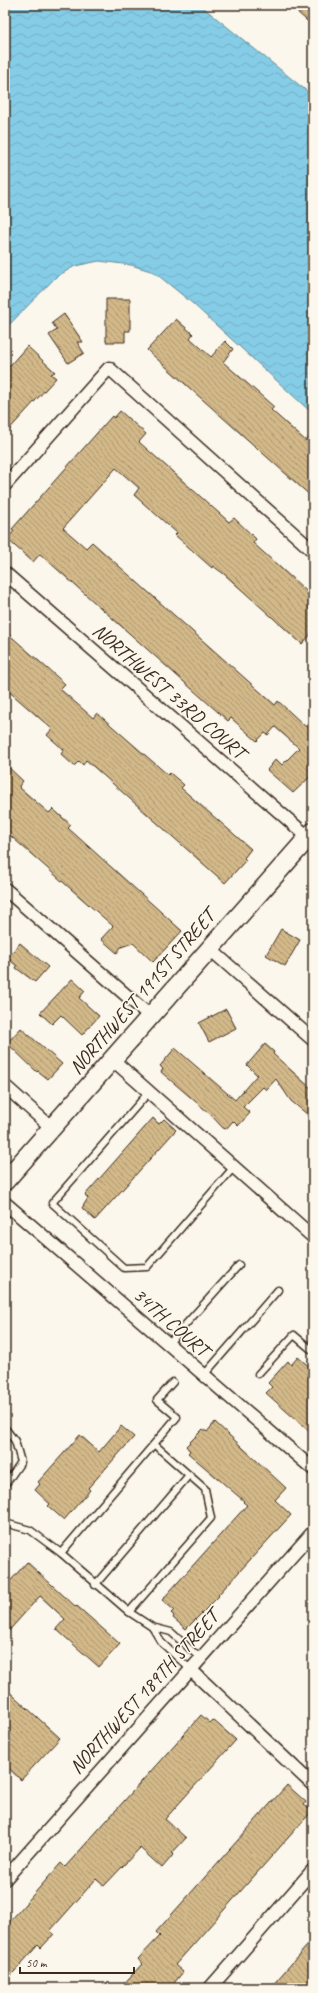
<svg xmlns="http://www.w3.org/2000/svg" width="318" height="1993" viewBox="0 0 318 1993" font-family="Caveat,sans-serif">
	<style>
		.water { fill: url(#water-waves); stroke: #678b96 }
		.building { fill: url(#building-back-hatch); stroke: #3b2a1e }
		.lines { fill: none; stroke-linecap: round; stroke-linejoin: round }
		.lane-casing { stroke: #3b2a1e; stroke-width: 9 }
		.street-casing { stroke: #3b2a1e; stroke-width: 15 }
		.secondary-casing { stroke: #3b2a1e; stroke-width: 21 }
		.lane { stroke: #fbf7ec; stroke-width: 6 }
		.street { stroke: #fbf7ec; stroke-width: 12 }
		.secondary { stroke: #fbf7ec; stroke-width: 18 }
		.labels { text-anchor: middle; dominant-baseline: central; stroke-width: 3.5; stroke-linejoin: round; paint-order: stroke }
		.street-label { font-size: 20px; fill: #3b2a1e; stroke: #fbf7ec }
	</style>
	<defs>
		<pattern id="water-waves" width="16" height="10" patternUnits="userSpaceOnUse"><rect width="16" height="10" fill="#85cce6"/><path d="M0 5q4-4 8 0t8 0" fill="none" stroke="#74afc5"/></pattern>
		<pattern id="building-back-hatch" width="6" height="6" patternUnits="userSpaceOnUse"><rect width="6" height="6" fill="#d3b989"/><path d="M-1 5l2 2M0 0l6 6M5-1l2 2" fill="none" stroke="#ac976f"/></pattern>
	</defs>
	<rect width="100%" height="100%" fill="#fbf7ec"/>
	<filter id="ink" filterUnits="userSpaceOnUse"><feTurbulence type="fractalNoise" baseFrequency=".025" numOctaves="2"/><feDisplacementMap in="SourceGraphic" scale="8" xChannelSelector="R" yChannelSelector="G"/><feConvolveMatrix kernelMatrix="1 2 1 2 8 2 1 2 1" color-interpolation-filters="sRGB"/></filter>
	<g filter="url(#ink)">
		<polygon class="water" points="5,5 200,5 313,96 313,414 192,303 154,272 131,265 99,261 75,266 56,277 5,329"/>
		<g class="building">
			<polygon points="304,5 313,5 313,26 297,12"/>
			<polygon points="106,299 130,299 130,331 125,331 125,342 106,342"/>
			<polygon points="64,314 83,342 77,342 84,353 68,363 49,335 57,330 52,323"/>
			<polygon points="176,319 193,334 190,338 211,357 225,341 233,349 223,362 274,407 271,410 306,441 313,433 313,498 147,350"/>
			<polygon points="27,346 55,372 51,374 56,378 5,434 5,371"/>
			<polygon points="120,411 146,434 139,442 229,522 234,518 256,539 253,543 313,597 313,632 302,644 224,574 213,566 212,568 175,535 177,533 134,495 139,488 116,468 63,528 86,548 92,542 275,705 278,701 306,727 313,718 313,774 293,793 267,770 276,759 282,765 299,748 275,727 268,735 265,733 257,741 231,718 228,721 40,554 33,562 7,539 14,531 12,529 112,416 114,418"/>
			<polygon points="5,631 65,684 60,689 93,718 97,713 168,775 170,773 184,785 181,788 251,849 244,858 246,860 225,883 86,760 83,765 79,761 74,766 61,754 64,750 47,735 52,729 5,688"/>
			<polygon points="5,764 23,781 19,786 20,788 49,813 53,809 71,825 68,828 182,931 153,962 133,943 121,947 117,953 101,939 113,926 5,831"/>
			<polygon points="281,929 300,940 285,966 266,955"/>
			<polygon points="20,943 48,967 35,982 16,968 17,966 7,958"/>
			<polygon points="72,979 85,991 79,998 99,1016 82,1035 61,1015 52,1024 40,1013"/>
			<polygon points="226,1009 236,1028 209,1042 199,1023"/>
			<polygon points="21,1028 62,1064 48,1079 38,1071 37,1072 7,1043"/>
			<polygon points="265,1044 274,1052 273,1054 313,1090 313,1119 291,1101 276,1079 266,1090 263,1087 243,1107 250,1113 238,1126 233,1121 226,1129 223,1128 210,1114 161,1072 163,1069 160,1066 175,1048 235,1100 257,1075 247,1065"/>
			<polygon points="153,1118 159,1124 164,1119 176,1130 95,1220 82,1208 88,1198 85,1195"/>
			<polygon points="298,1357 313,1370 313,1435 266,1393 272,1387 268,1383 288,1361 291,1365"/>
			<polygon points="215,1422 286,1488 275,1500 291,1515 218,1595 219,1596 186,1629 173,1618 174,1616 171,1613 174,1610 162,1600 247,1505 243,1502 244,1501 188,1453 190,1451 186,1446 203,1429 207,1432"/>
			<polygon points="121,1426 134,1437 88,1488 90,1490 64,1520 48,1506 50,1504 35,1490 40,1484 38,1482 80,1435 99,1452"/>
			<polygon points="27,1562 76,1607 77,1606 120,1644 99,1667 56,1629 65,1619 40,1596 5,1635 5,1587"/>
			<polygon points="5,1688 60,1738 21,1780 5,1765"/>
			<polygon points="201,1715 210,1723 213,1720 236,1740 165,1819 186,1838 172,1853 174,1854 162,1868 140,1848 104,1886 96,1879 50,1931 54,1934 41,1948 38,1945 5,1982 5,1927 61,1863 65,1867"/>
			<polygon points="287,1785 306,1802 304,1805 312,1811 175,1965 183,1972 170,1988 120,1988 142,1964 138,1959 160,1936 156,1932"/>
			<polygon points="313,1939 313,1988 270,1988 285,1971"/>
		</g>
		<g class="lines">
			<g class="lane-casing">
				<g id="lane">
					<polyline points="149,1092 52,1203 124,1268 147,1267 234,1167"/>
					<polyline points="168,1344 239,1265"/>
					<polyline points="258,1374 294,1335 313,1351"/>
					<polyline points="204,1375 278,1290"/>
					<polyline points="5,1428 15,1441 21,1462 5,1485"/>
					<polyline points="5,1523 30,1530 61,1553 129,1612 152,1627 171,1632 200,1658"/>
					<polyline points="61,1553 177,1417 157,1400 173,1382"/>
					<polyline points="95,1585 189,1475"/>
					<polyline points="129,1612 211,1518 205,1489 155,1445"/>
					<polyline points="152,1627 161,1642 190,1669"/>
				</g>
			</g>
			<g class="street-casing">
				<g id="street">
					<polyline points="5,485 109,368 313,551"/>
					<polyline points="5,573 308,837"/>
					<polyline points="5,889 151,1017"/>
					<polyline points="209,948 313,1040"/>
					<polyline points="113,1060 313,1237"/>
					<polyline points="5,1086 52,1128"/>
					<polyline points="5,1203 313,1469"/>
					<polyline points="190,1669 313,1785"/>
					<polyline points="5,1879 313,1532"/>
					<polyline points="210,1988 313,1870"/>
				</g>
			</g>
			<g class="secondary-casing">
				<polyline id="secondary" points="5,1181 313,832"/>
			</g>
			<use href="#lane" class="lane"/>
			<use href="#street" class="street"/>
			<use href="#secondary" class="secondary"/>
		</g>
	</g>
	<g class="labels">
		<g class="street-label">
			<text transform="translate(169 691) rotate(41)">NORTHWEST 33RD COURT</text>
			<text transform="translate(142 992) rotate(-49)">NORTHWEST 191ST STREET</text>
			<text transform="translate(171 1322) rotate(41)">34TH COURT</text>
			<text transform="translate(144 1692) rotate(-48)">NORTHWEST 189TH STREET</text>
		</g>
	</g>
	<rect width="318" height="1993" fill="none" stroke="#fbf7ec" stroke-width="20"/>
	<rect x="10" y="10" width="298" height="1973" fill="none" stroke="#3b2a1e" stroke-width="1.5" filter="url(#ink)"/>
	<path d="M20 1967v6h114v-6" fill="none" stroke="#3b2a1e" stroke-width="2"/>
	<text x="26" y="1967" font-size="12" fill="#3b2a1e" stroke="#fbf7ec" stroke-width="3" paint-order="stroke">50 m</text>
</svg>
